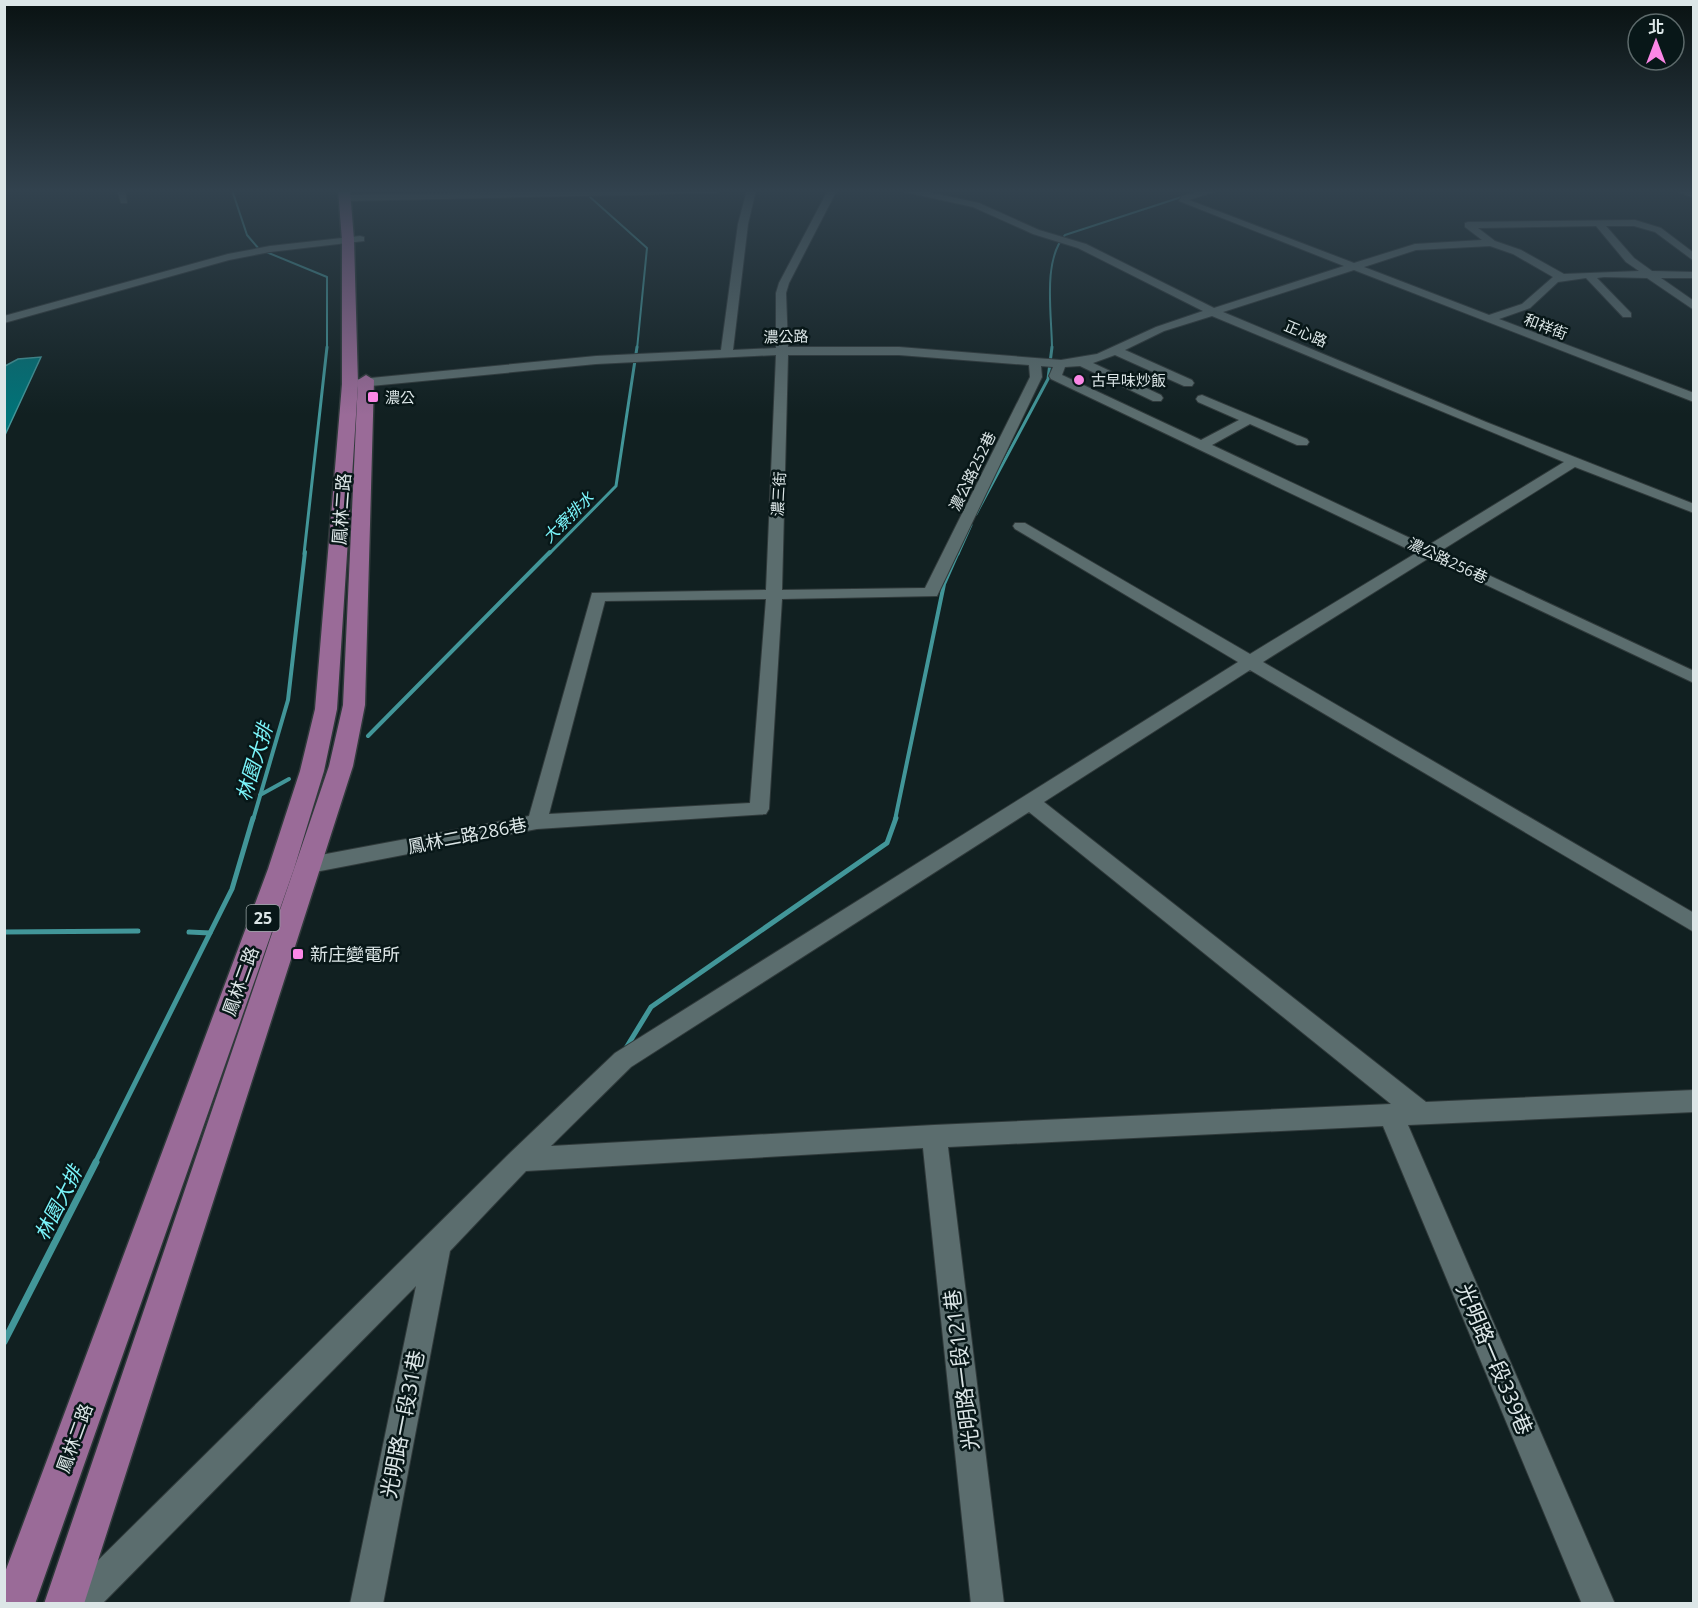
<svg xmlns="http://www.w3.org/2000/svg" width="1698" height="1608" viewBox="0 0 1698 1608" font-family="'Open Sans','Noto Sans TC',sans-serif">
	<style>
		.water { fill: #007378; stroke: #429699; stroke-width: 1.5 }
		.lines { fill: none; stroke-linecap: round; stroke-linejoin: round }
		.stream-far4 { stroke: #429699; stroke-width: 2 }
		.stream-far3 { stroke: #429699; stroke-width: 3 }
		.stream-far2 { stroke: #429699; stroke-width: 4 }
		.stream-far1 { stroke: #429699; stroke-width: 5 }
		.stream { stroke: #429699; stroke-width: 7 }
		.minor-casing { stroke: #303a3b; stroke-width: 2 }
		.major-casing { stroke: #303a3b; stroke-width: 3 }
		.minor { fill: #5b6d6e; fill-rule: evenodd }
		.major { fill: #9a6b98; fill-rule: evenodd }
		.poi-dot { fill: #fb87e6; stroke: #081718; stroke-width: 2 }
		.labels { text-anchor: middle; dominant-baseline: central; stroke-width: 5; stroke-linejoin: round; paint-order: stroke }
		.far-street-label { font-size: 15px; fill: #dce6e7; stroke: #081718 }
		.far-poi-label { font-size: 15px; fill: #dce6e7; stroke: #081718; text-anchor: start }
		.far-water-label { font-size: 16px; font-style: italic; fill: #7bf5fb; stroke: #081718 }
		.shield { fill: #081718; stroke: #9ca8a9; stroke-width: 1.5 }
		.shield-label { font-size: 16px; font-weight: bold; fill: #dce6e7 }
		.street-label { font-size: 18px; fill: #dce6e7; stroke: #081718 }
		.poi-label { font-size: 18px; fill: #dce6e7; stroke: #081718; text-anchor: start }
		.water-label { font-size: 20px; font-style: italic; fill: #7bf5fb; stroke: #081718 }
		.near-street-label { font-size: 21px; fill: #dce6e7; stroke: #081718 }
	</style>
	<rect width="100%" height="100%" fill="#112021"/>
	<polygon class="water" points="41,357 5,435 5,366 18,359"/>
	<g class="lines">
		<g class="stream-far4">
			<polyline points="232,190 247,235 259,249 327,277 327,349"/>
			<polyline points="590,197 647,248 637,349"/>
			<path d="M1052,349C1052,315 1042,261 1065,235L1203,190"/>
		</g>
		<g class="stream-far3">
			<polyline points="976,514 1048,379 1052,347"/>
			<polyline points="304,554 327,347"/>
			<polyline points="549,554 616,486 637,347"/>
			<polyline points="958,554 971,525"/>
		</g>
		<g class="stream-far2">
			<polyline points="368,736 550,552"/>
			<polyline points="260,795 289,779"/>
			<polyline points="253,820 288,700 305,552"/>
			<polyline points="895,820 944,584 958,552"/>
		</g>
		<g class="stream-far1">
			<polyline points="4,932 138,931"/>
			<polyline points="189,932 210,933"/>
			<polyline points="626,1048 651,1007 887,843 896,818"/>
			<polyline points="95,1163 232,889 253,818"/>
		</g>
		<polyline class="stream" points="4,1342 96,1162"/>
		<g class="minor-casing">
			<g id="minor">
				<polygon points="117,190 125,190 127,203 121,203"/>
				<polygon points="602,190 722,190 717,193 346,201 341,198 346,195"/>
				<path d="M747,190H756L748,224L733,350L776,348V293L779,283L828,190H837L789,283L786,293L788,347H899L1061,360L1097,354L1156,327L1203,311L1078,248L1033,234L973,207L905,192L904,190H919L979,203L1039,230L1086,244L1214,308L1344,266L1179,201L1182,196L1205,190H1219L1189,200L1354,263L1415,244L1482,240L1465,227V223L1468,222L1635,220L1661,228L1694,253V261L1655,232L1634,226H1606L1634,258L1652,271L1694,272V278H1661L1694,301V310L1647,278L1604,277L1597,278L1631,313V317H1623L1586,278L1558,282L1530,308L1499,319L1694,393V402L1354,270L1223,312L1486,422L1694,504V513L1575,467L1439,552L1694,671V683L1429,558L1263,662L1694,913V932L1250,670L1044,802L1426,1102L1694,1090V1112L1408,1125L1615,1604H1582L1383,1126L948,1147L1004,1604H971L923,1148L526,1171L450,1251L383,1604H350L416,1286L102,1604H62L66,1592L511,1152L615,1053L1238,662L1015,529L1013,526L1015,523H1025L1250,654L1416,553L1051,379L1049,376L1053,367L1041,366L1042,377L937,596L782,599L769,809L766,814L537,829L310,873L303,870L300,865L303,860L310,857L529,816L592,593L766,590L776,355L596,364L350,388L344,384L350,380L596,356L721,350L738,224ZM1596,226L1626,262L1639,271L1564,274L1521,250L1495,241L1478,228ZM1490,246L1513,254L1553,277L1522,304L1489,315L1364,267L1416,250ZM1212,316L1564,462L1427,546L1212,445L1250,424L1297,445H1307L1309,442L1307,439L1202,395L1198,396L1196,399L1198,402L1239,420L1201,440L1062,375L1065,367L1080,366L1153,401H1161L1163,398L1161,395L1093,363L1115,355L1184,386H1192L1194,383L1192,380L1125,350L1164,331ZM788,355H899L1029,365L1030,377L925,588L782,590ZM766,599L750,803L549,814L605,601ZM1029,812L1391,1104L934,1125L551,1146L631,1067Z"/>
				<polygon points="1677,190 1694,191 1694,198 1679,192"/>
				<polygon points="360,236 364,237 364,241 270,252 229,260 4,323 4,316 228,254 270,246"/>
			</g>
		</g>
		<g class="major-casing">
			<g id="major">
				<polygon points="338,190 350,190 354,240 358,384 337,709 324,771 294,869 35,1604 4,1604 4,1575 268,869 300,771 315,709 342,384 342,240"/>
				<polygon points="366,375 374,380 365,705 353,766 84,1604 44,1604 329,766 343,705 358,380"/>
			</g>
		</g>
		<use href="#minor" class="minor"/>
		<use href="#major" class="major"/>
	</g>
	<linearGradient id="sky" x2="0" y2="1"><stop stop-color="#091212"/><stop offset="0.46" stop-color="#32424e"/><stop offset="1" stop-color="#32424e" stop-opacity="0"/></linearGradient>
	<rect width="1698" height="415" fill="url(#sky)"/>
	<g class="poi-dot">
		<circle cx="1079" cy="380" r="6"/>
		<rect x="367" y="391" width="12" height="12" rx="3"/>
		<rect x="292" y="948" width="12" height="12" rx="3"/>
	</g>
	<g class="labels">
		<g class="far-street-label">
			<text transform="translate(1546 326) rotate(21)">和祥街</text>
			<text transform="translate(1306 333) rotate(23)">正心路</text>
			<text transform="translate(786 336) rotate(-1)">濃公路</text>
			<text transform="translate(972 471) rotate(-64)">濃公路252巷</text>
			<text transform="translate(778 494) rotate(-87)">濃三街</text>
			<text transform="translate(1448 560) rotate(25)">濃公路256巷</text>
		</g>
		<g class="far-poi-label">
			<text x="1091" y="380">古早味炒飯</text>
			<text x="385" y="397">濃公</text>
		</g>
		<g class="far-water-label">
			<text transform="translate(568 517) rotate(-45)">大寮排水</text>
		</g>
		<rect class="shield" x="246.5" y="905" width="33" height="26" rx="4.5"/>
		<g class="shield-label">
			<text x="263" y="918">25</text>
		</g>
		<g class="street-label">
			<text transform="translate(341 509) rotate(-86)">鳳林二路</text>
			<text transform="translate(467 835) rotate(-11)">鳳林二路286巷</text>
			<text transform="translate(240 981) rotate(-70)">鳳林二路</text>
			<text transform="translate(74 1438) rotate(-70)">鳳林二路</text>
		</g>
		<g class="poi-label">
			<text x="310" y="954">新庄變電所</text>
		</g>
		<g class="water-label">
			<text transform="translate(254 762) rotate(-73)">林園大排</text>
			<text transform="translate(58 1203) rotate(-63)">林園大排</text>
		</g>
		<g class="near-street-label">
			<text transform="translate(1495 1359) rotate(67)">光明路一段339巷</text>
			<text transform="translate(961 1370) rotate(-97)">光明路一段121巷</text>
			<text transform="translate(402 1424) rotate(-79)">光明路一段31巷</text>
		</g>
	</g>
	<rect width="1698" height="1608" fill="none" stroke="#dce6e7" stroke-width="12"/>
	<g transform="translate(1656 42)"><circle r="28" fill="#081718" stroke="#5d6a6b" stroke-width="1.5"/>
	<path d="M0-4.5L10 22L0 15L-10 22Z" fill="#fb87e6"/>
	<text y="-9" font-size="16" font-weight="bold" text-anchor="middle" fill="#dce6e7">北</text>
	</g>
</svg>
